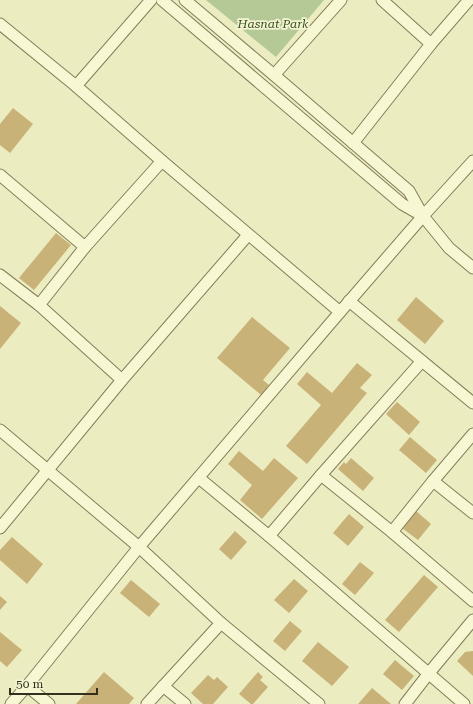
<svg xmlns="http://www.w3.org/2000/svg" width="473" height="704" viewBox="0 0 473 704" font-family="'Roboto Serif',serif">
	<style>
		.green { fill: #b4c996 }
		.building { fill: #c9b278 }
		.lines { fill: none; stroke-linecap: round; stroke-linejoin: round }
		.street-casing { stroke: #857d59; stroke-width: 13 }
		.street { stroke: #f7f7d4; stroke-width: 11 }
		.labels { text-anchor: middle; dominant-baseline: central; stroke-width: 3.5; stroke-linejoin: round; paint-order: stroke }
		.park-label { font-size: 12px; font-style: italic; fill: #385024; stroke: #f3f4d0 }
	</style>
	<rect width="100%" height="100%" fill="#ececc1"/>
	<polygon class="green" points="206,0 324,0 276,57"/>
	<g class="building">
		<polygon points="13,108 33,124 10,153 0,145 0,124"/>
		<polygon points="56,233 71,245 34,290 19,278"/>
		<polygon points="416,297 444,321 425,344 397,320"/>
		<polygon points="0,306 21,323 0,349"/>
		<polygon points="252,317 290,348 263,380 269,385 261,395 217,358"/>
		<polygon points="357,363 372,375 360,388 367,393 307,464 286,446 321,405 297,384 307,372 332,393"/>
		<polygon points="397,402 420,422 409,435 386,414"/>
		<polygon points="410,437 437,460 426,473 399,450"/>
		<polygon points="239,451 263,471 274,458 298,478 262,519 240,500 252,485 228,464"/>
		<polygon points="351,458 374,478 363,491 338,469 344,462 346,464"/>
		<polygon points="416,511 431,524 418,540 402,528"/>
		<polygon points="349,514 364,527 348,546 333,533"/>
		<polygon points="235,531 247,542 231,560 219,549"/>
		<polygon points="12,537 43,564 27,584 0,560 0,550"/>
		<polygon points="360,562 374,573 355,595 342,584"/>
		<polygon points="424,575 438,587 399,632 385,620"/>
		<polygon points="294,579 308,591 289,613 274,600"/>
		<polygon points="131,580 160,604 149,617 120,593"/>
		<polygon points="0,596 7,602 0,610"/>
		<polygon points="290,621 302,631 285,651 273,641"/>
		<polygon points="0,632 22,650 7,667 0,661"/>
		<polygon points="318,642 349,667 332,686 302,661"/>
		<polygon points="473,651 473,676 457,661 465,652"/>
		<polygon points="395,660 414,676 402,690 383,674"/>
		<polygon points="104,672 134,698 129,704 76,704"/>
		<polygon points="258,672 263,677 260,680 268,687 253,704 251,704 239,694"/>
		<polygon points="208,675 214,680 217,677 228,687 213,704 203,704 191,693"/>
		<polygon points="372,688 391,704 358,704"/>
	</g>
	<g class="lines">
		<g class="street-casing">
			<g id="street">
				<polyline points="162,0 402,204 423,216"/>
				<polyline points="185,0 274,75 409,191 423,216 449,248 473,268"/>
				<polyline points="382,0 431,44"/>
				<polyline points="0,24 76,86 162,161 340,312"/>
				<polyline points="274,75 341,0"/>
				<polyline points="76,86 151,0"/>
				<polyline points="353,143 431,44 469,0"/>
				<polyline points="0,175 85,247"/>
				<polyline points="0,275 39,305 122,380"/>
				<polyline points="349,301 473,403"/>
				<polyline points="39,305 85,247 162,161"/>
				<polyline points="0,430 139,547 221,623 319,704"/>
				<polyline points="321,475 392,532 473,601"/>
				<polyline points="199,478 269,536 464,704"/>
				<polyline points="433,481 473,513"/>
				<polyline points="0,528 122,380 248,235"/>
				<polyline points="392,532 433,481 473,434"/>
				<polyline points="269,536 321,475 422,361"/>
				<polyline points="27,686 49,704"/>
				<polyline points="163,686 185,704"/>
				<polyline points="11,704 27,686 139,547 340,312 423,216 473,161"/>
				<polyline points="147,704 221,623"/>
				<polyline points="405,704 429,673 473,620"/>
			</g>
		</g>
		<use href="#street" class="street"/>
	</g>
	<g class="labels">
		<g class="park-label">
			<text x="273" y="24">Hasnat Park</text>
		</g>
	</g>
	<path d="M10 688v6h87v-6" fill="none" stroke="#35301d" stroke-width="2"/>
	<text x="16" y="688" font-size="12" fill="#35301d" stroke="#f3f4d0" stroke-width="3" paint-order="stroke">50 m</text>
</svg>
